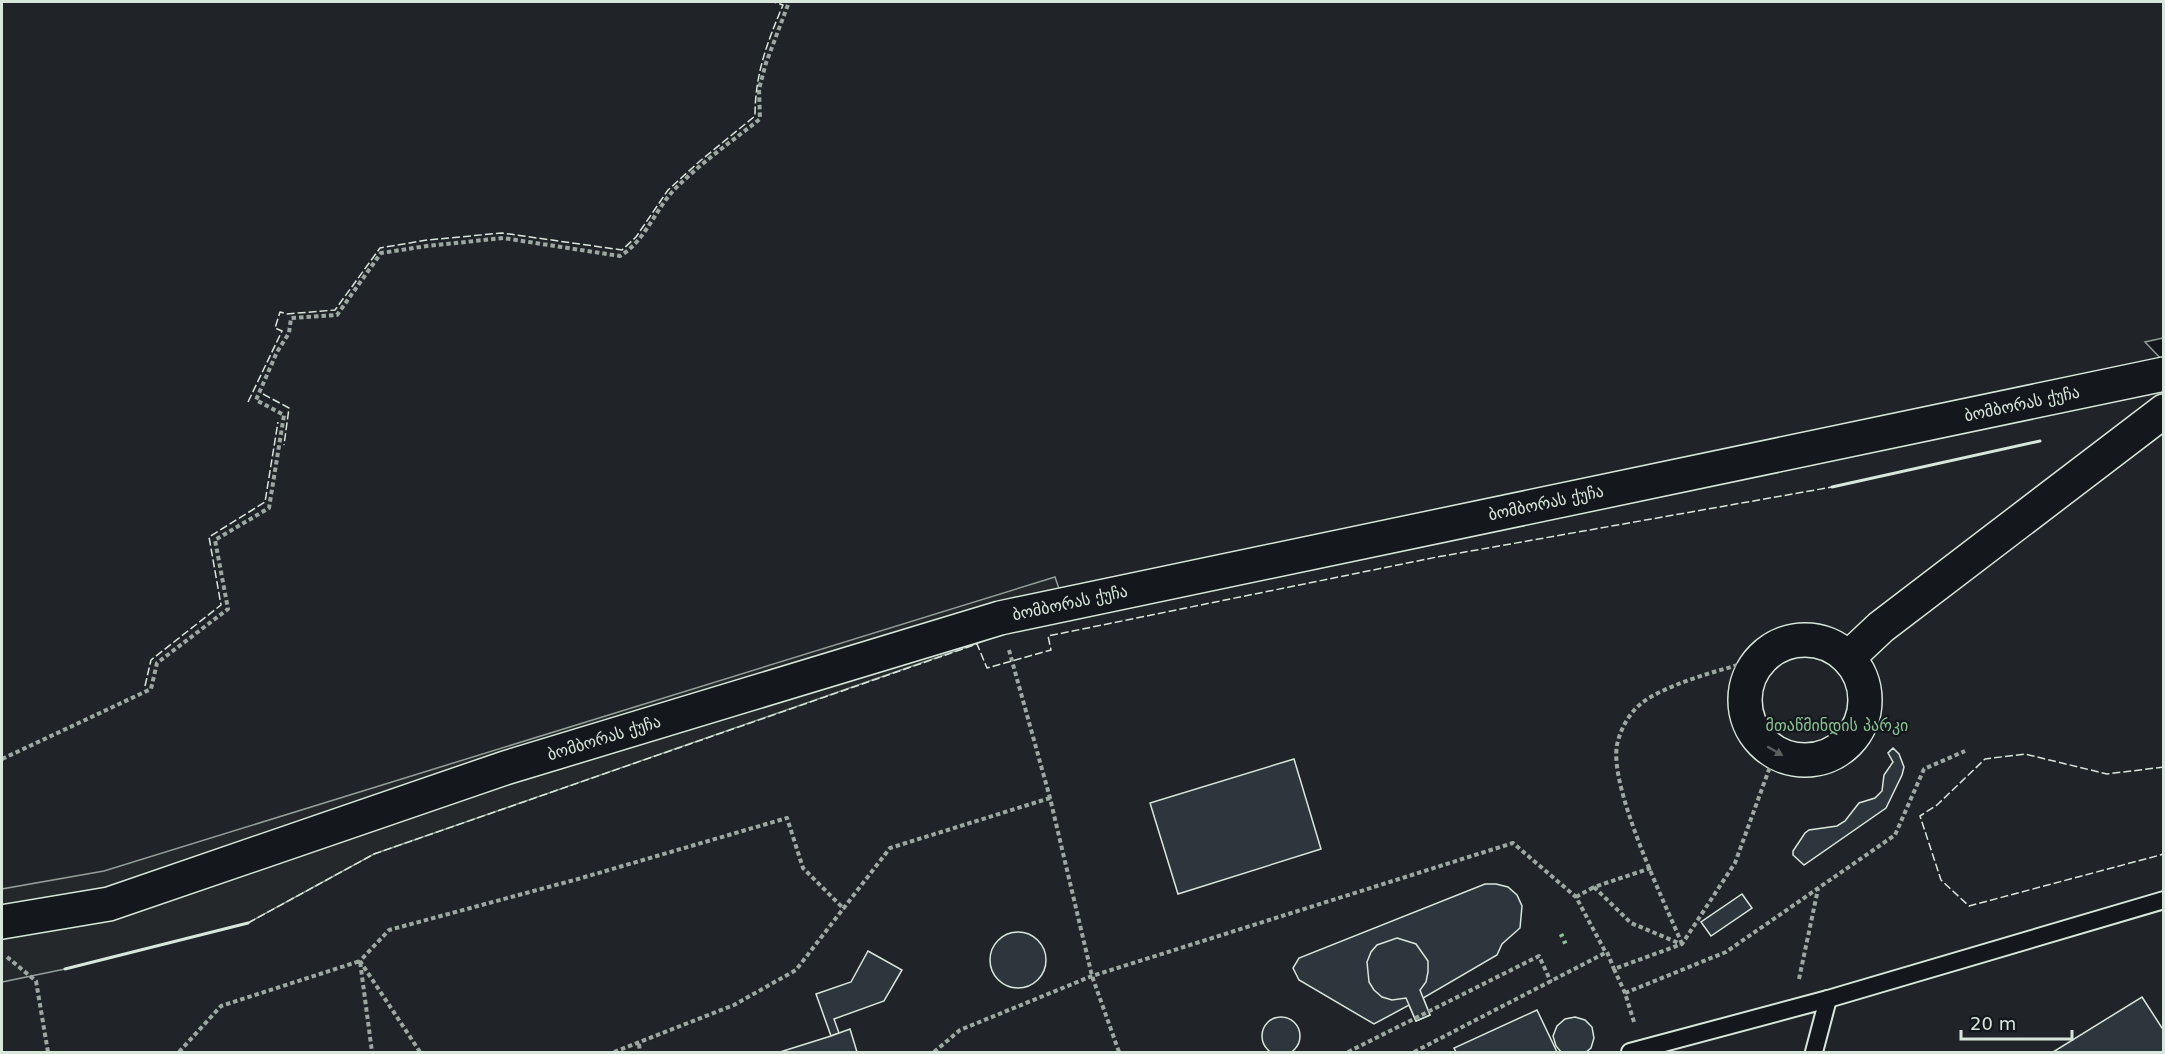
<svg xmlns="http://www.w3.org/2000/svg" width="2165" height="1054" viewBox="0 0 2165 1054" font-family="'DejaVu Sans','Noto Sans Georgian',sans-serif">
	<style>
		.green { fill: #202428; stroke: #939e99; stroke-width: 1.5 }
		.parking { fill: #24282b; stroke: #939e99; stroke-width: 1.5 }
		.building { fill: #2c363c; stroke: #d8e6dc; stroke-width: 1.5 }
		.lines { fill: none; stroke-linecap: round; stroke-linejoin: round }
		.service-casing { stroke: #d8e6dc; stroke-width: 20 }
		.minor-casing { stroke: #d8e6dc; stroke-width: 36 }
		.tertiary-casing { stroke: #d8e6dc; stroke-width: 36 }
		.path { stroke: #9da8a2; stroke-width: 4; stroke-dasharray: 4.5 3; stroke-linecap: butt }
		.service { stroke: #14181c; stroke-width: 16 }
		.minor { stroke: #14181c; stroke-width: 33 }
		.tertiary { stroke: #14181c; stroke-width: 33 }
		.hedge { stroke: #8ac095; stroke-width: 4.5; stroke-dasharray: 3 4.5; stroke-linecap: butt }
		.fence { stroke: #d8e6dc; stroke-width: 1.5; stroke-dasharray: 8 3; stroke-linecap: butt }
		.wall { stroke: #d8e6dc; stroke-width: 3 }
		.oneway { fill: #59605f }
		.labels { text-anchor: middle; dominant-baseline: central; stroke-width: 4.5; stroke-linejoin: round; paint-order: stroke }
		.street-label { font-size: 16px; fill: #d8e6dc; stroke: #14181c }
		.park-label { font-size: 16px; fill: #8ac095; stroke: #14181c }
	</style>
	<rect width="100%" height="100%" fill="#14181c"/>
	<polygon class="green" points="2,2 2163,2 2163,338 2145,342 2164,362 2163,1052 2,1052"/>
	<polygon class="parking" points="1055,577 1067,612 374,854 248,923 65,969 2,982 2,889 104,871"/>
	<g class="building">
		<polygon points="1893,748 1899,754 1904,767 1902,775 1886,808 1804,865 1793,855 1793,851 1805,833 1809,830 1837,826 1845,821 1859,803 1875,798 1882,791 1884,775 1893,762 1888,753"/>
		<polygon points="1294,759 1321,849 1178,894 1150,803"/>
		<polygon points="1485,884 1496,884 1508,887 1517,895 1522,906 1520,928 1502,944 1497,955 1423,998 1430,1015 1416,1021 1409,1005 1374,1024 1299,980 1293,968 1299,958"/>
		<polygon points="1742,894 1752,908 1711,936 1701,922"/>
		<circle cx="1018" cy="960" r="28"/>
		<polygon points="1397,938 1416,944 1428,961 1428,972 1426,982 1420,990 1430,1015 1416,1021 1406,998 1392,1000 1382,997 1374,990 1369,982 1367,962 1371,952 1377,945"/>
		<polygon points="868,951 902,970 884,1001 834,1019 839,1033 831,1036 816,994 851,982"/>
		<polygon points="2142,997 2164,1031 2164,1052 2053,1052"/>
		<polygon points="1537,1010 1557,1052 1456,1052 1454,1048"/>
		<polygon points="1575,1017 1585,1020 1592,1027 1594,1038 1591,1048 1586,1052 1561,1052 1556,1046 1553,1036 1557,1026 1565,1019"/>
		<circle cx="1281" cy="1036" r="19"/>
		<polygon points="850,1029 857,1052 780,1052 831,1036"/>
	</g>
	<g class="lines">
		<g class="service-casing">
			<g id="service">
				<polyline points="1630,1052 1828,999 2164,900"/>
				<polyline points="1814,1052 1828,999"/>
			</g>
		</g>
		<g class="minor-casing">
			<polyline id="minor" points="2,922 109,904 505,768 1000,618 2164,374"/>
		</g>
		<g class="tertiary-casing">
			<g id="tertiary">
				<circle cx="1805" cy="700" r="60"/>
				<polyline points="1848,658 1881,627 2164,411"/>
			</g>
		</g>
		<g class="path">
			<polyline points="1009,650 1050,798 1092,976 1119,1052"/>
			<path d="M2,759L151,689L157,663L228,609L215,540L269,508L284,415L256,400L277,352L289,333L291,318L337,315L381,253L427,246L503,238L620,256C645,241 654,212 673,191C699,164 731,142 760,119L759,89L766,63L789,2"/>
			<polyline points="1651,868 1594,887 1631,923 1681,944"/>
			<polyline points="1576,897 1594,887"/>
			<path d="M1682,944C1664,901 1609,788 1617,745C1621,726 1632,708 1649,698C1681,679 1726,669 1762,658"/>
			<polyline points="7,957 36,981 48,1052"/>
			<polyline points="1799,979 1818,889"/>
			<polyline points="1625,993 1726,952 1895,835 1924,769 1965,751"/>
			<polyline points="1634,1022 1625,993 1614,969 1682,944 1735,863 1775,753"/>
			<polyline points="639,1044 640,1052"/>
			<polyline points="179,1052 221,1006 360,961 372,1052"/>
			<polyline points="420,1052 360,961 389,930 578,879 787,818 803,868 844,909"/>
			<polyline points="614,1052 734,1005 796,970 890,848 1050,798"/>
			<polyline points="934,1052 960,1030 1092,976 1513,843 1576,897 1606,953"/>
			<polyline points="1348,1052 1539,956 1551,982"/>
			<polyline points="1414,1052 1607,952 1614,969"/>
		</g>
		<use href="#service" class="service"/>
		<use href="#minor" class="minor"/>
		<use href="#tertiary" class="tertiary"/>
		<polyline class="hedge" points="1561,934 1566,945"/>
		<g class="fence">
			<polyline points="763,2 764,2"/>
			<polyline points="263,394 289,408 284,445"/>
			<path d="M248,402L282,331L275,328L280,312L287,314L335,310L380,248L427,240L502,233L622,250L636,237L668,190L700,161L755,116C755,74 767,43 783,5L774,2"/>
			<polyline points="145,686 151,660 221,605 209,537 265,502 278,422"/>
			<polyline points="2164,767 2107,774 2025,754 1985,759 1937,805 1920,816 1941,880 1969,906 2164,854"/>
			<polyline points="248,923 374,854 977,644 987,668 1051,650 1048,636 1437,557 1832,487"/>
		</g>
		<g class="wall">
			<polyline points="1832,487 2040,441"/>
			<polyline points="65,969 248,923"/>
		</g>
	</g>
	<defs><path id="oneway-solid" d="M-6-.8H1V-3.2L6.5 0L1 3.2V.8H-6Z" transform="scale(1.5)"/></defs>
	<use class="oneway" href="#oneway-solid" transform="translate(1775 751) rotate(30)"/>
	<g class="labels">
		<g class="street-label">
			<text transform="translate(2022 404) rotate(-12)">ბომბორას ქუჩა</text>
			<text transform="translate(1546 503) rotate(-12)">ბომბორას ქუჩა</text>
			<text transform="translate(1070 603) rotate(-12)">ბომბორას ქუჩა</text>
			<text transform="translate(604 738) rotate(-17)">ბომბორას ქუჩა</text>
		</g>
		<g class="park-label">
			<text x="1837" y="725">მთაწმინდის პარკი</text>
		</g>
	</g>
	<rect width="2165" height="1054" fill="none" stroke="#d8e6dc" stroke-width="6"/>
	<path d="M1961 1030v9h111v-9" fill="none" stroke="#d8e6dc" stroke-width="3"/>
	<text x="1970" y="1030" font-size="18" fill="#d8e6dc" stroke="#14181c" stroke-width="4.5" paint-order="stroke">20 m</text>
</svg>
